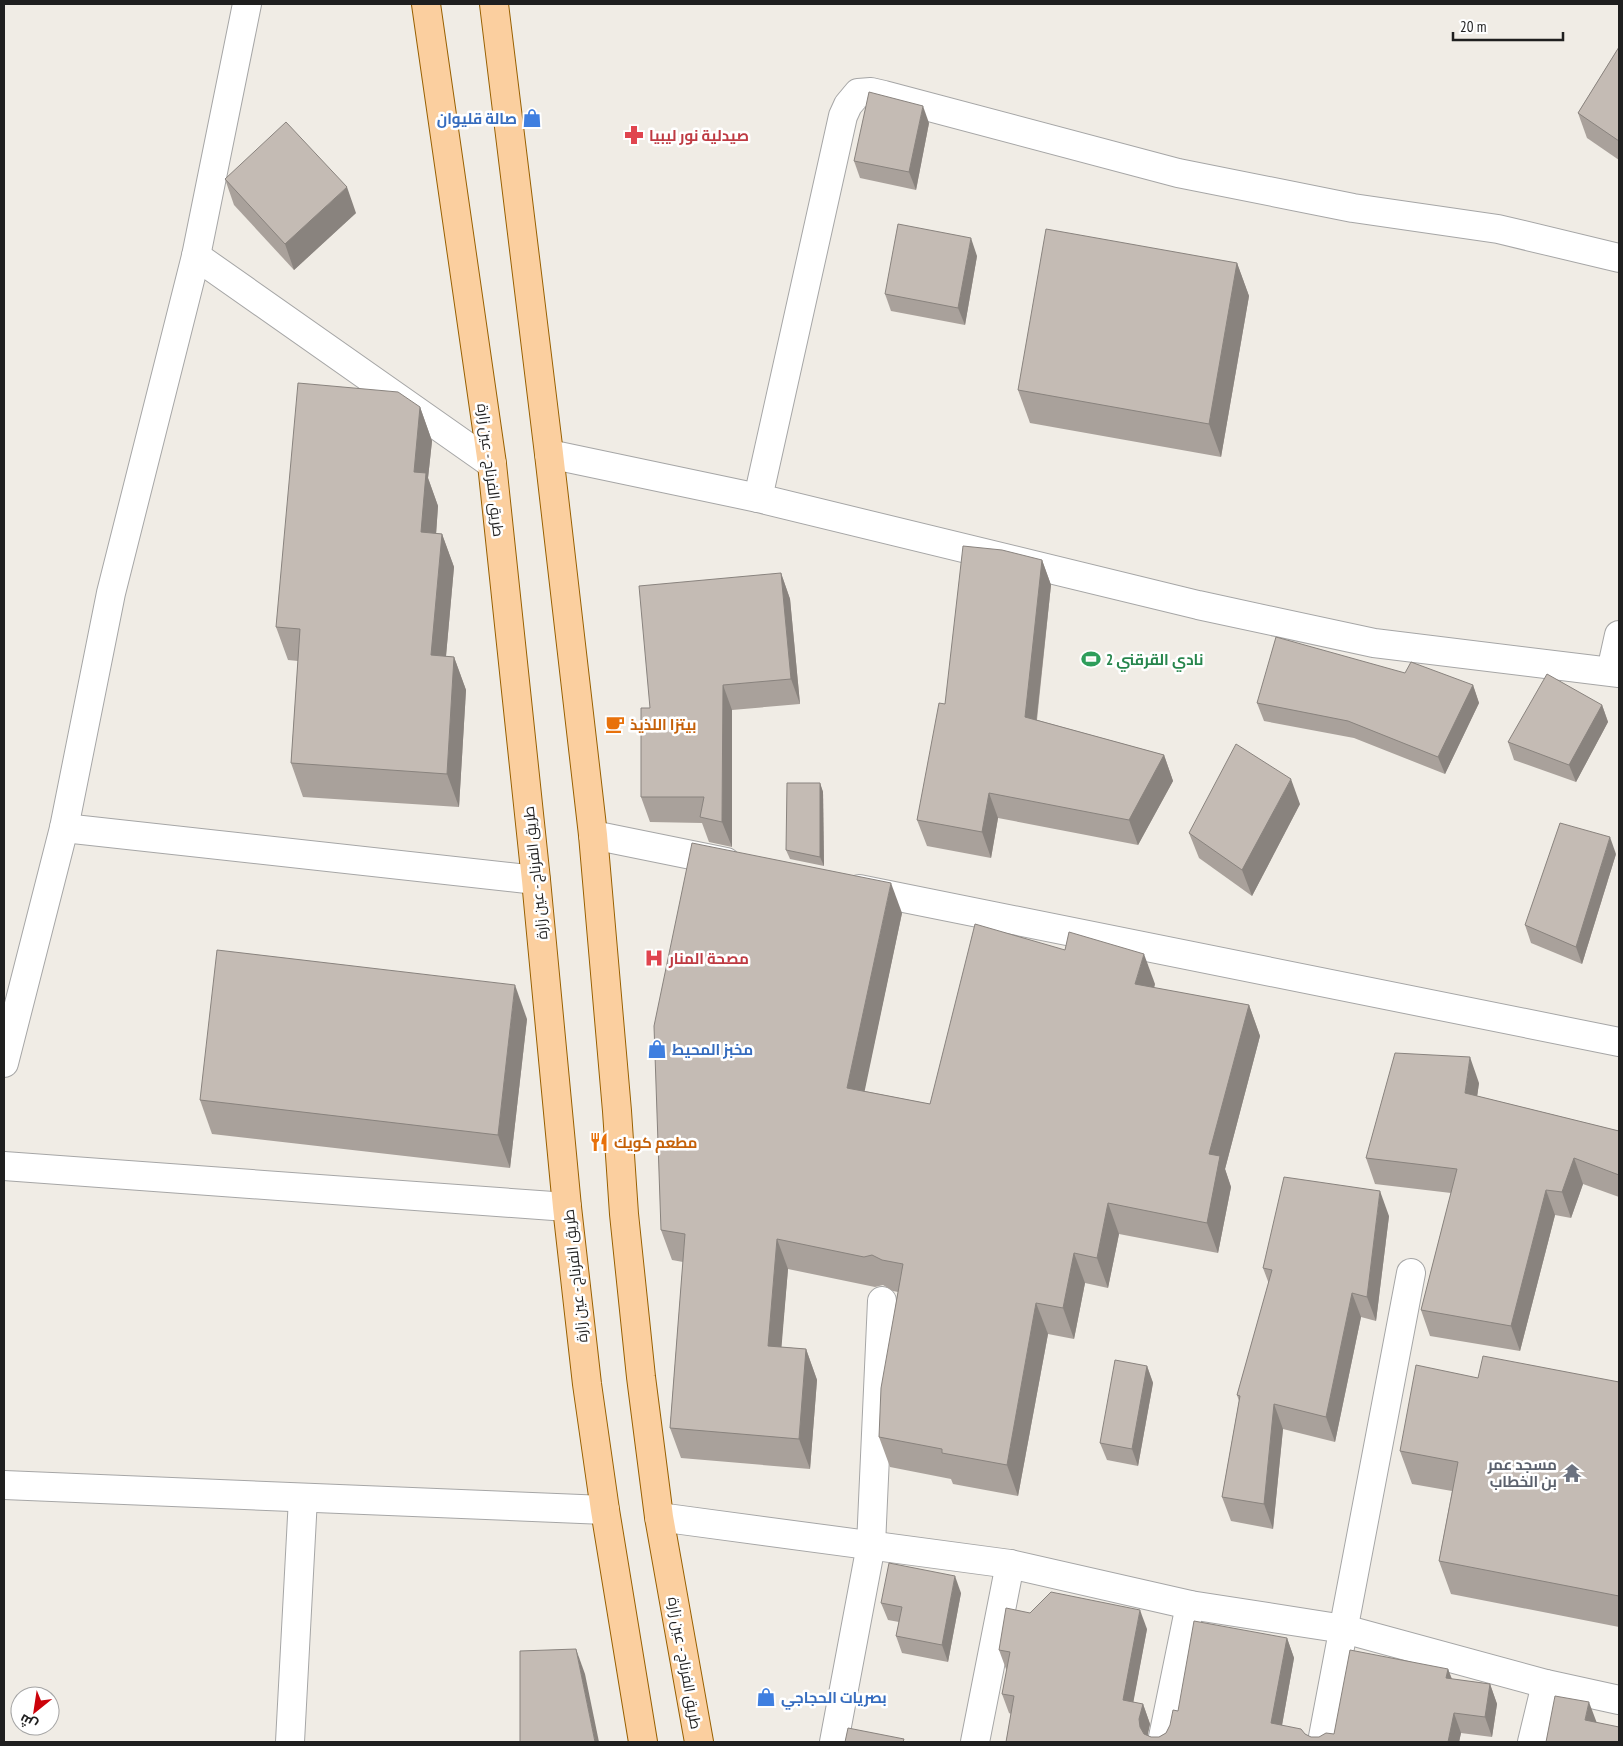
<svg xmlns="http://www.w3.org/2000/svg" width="1623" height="1746" viewBox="0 0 1623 1746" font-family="'PT Sans Narrow',Cairo,sans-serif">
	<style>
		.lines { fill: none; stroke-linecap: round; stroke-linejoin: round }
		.minor-casing { stroke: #a6a6a6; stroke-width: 30 }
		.primary-casing { stroke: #986001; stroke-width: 30 }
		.minor { stroke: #fff; stroke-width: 28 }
		.primary { stroke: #fbcf9f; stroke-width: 28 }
		.wall { fill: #a9a19b }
		.shaded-wall { fill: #89837e }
		.building { fill: #c4bbb4; stroke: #89837e }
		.labels { text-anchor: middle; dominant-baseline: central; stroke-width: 5; stroke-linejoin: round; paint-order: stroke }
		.shop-label { font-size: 15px; font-weight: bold; fill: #366cbe; stroke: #fff; text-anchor: start }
		.health-label { font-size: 15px; font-weight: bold; fill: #be3a42; stroke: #fff; text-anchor: start }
		.street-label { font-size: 15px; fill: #1f1f1f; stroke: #fff }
		.leisure-label { font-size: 15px; font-weight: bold; fill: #27864d; stroke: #fff; text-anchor: start }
		.food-label { font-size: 15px; font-weight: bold; fill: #c56008; stroke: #fff; text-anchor: start }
		.worship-label { font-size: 15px; font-weight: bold; fill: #5b616d; stroke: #fff; text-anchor: end }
	</style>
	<rect width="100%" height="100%" fill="#f0ece5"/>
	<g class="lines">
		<g class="minor-casing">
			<g id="minor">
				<polyline points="196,256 492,464"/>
				<polyline points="549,454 758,498 1198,605 1374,643 1619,673"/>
				<polyline points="758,498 843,116 848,105 858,93 871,92 884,95 1178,173 1353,208 1498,229 1619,258"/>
				<polyline points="1611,671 1619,635"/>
				<polyline points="64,828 536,880"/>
				<polyline points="593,835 726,862"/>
				<polyline points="859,889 1619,1042"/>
				<polyline points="4,1063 64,828 111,593 196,256 247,4"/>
				<polyline points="4,1166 567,1207"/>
				<polyline points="4,1485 605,1510"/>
				<polyline points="659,1517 1010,1564 1190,1605 1344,1629 1546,1684 1619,1700"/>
				<polyline points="290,1742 303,1498"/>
				<polyline points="834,1742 871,1545 882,1301"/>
				<polyline points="975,1742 1010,1564"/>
				<polyline points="1162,1742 1190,1605"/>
				<polyline points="1322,1742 1411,1273"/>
				<polyline points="1532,1742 1546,1684"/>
			</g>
		</g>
		<g class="primary-casing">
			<g id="primary">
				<polyline points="426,4 492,464 536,880 567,1207 587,1384 605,1510 643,1742"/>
				<polyline points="494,4 549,454 593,835 617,1111 624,1214 641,1377 659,1517 699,1742"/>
			</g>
		</g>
		<use href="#minor" class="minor"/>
		<use href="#primary" class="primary"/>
	</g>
	<g class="wall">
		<polygon points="1619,47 1619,160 1587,138 1578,113"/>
		<polygon points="929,123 916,190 860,178 854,161"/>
		<polygon points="225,179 356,213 294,270 234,205"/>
		<polygon points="977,256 965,325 891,311 885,294"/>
		<polygon points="1237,263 1249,296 1221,457 1030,423 1018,390"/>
		<polygon points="420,407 432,441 428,478 438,506 436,533 442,534 454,567 446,656 454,657 466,690 459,807 303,797 291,763 298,661 288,660 276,627"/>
		<polygon points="1042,560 1051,585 1037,720 1164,755 1173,781 1138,845 998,818 991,858 927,846 917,820 945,704"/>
		<polygon points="781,573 790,599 800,704 732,710 732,847 709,842 702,823 650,822 641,797 650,708"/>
		<polygon points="1405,673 1473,685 1479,703 1445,774 1354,738 1264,721 1257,703"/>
		<polygon points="1602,705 1608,722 1576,782 1514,760 1508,742"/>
		<polygon points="820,783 823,792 824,866 790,859 786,850"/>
		<polygon points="1300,804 1252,896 1199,858 1189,833"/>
		<polygon points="1616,854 1582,964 1531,943 1525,925"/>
		<polygon points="902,913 864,1091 930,1104 1155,984 1154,988 1249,1005 1260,1036 1225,1169 1231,1187 1218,1253 1119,1234 1108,1288 1085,1283 1074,1339 1048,1334 1018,1496 953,1484 951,1479 890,1467 879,1437 898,1292 893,1291 883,1285 875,1287 788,1269 781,1347 806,1349 817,1380 810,1469 681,1458 670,1428 683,1262 672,1260 661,1230"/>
		<polygon points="527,1019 510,1168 212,1134 200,1100"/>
		<polygon points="1479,1083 1477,1096 1619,1131 1619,1197 1583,1184 1571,1218 1555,1215 1520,1351 1430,1336 1421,1310 1451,1193 1375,1184 1366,1158"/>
		<polygon points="1389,1216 1376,1321 1361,1317 1335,1442 1283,1429 1273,1529 1231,1521 1222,1497 1239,1401 1237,1395 1269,1284 1263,1268"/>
		<polygon points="1147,1366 1153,1383 1138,1466 1107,1460 1100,1443"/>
		<polygon points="1619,1382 1619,1627 1451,1594 1439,1561 1452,1491 1412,1484 1400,1451"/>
		<polygon points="961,1593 948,1662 902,1653 896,1636 899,1622 888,1620 881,1603"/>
		<polygon points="1030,1613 1147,1629 1133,1702 1143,1704 1150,1724 1147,1735 1151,1737 1159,1737 1166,1733 1178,1711 1287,1638 1294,1658 1282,1725 1311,1737 1319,1737 1334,1734 1448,1669 1452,1679 1490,1684 1497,1704 1492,1737 1461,1733 1459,1742 1006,1742 1011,1714 1009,1713 1002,1694 1007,1670 1006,1669 999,1650"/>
	</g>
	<g class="shaded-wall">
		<polygon points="923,106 929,123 916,190 909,172"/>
		<polygon points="347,187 356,213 294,270 285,244"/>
		<polygon points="971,238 977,256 965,325 958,308"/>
		<polygon points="1237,263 1249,296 1221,457 1209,424"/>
		<polygon points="420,407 432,441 428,478 438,506 434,565 421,532 414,472"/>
		<polygon points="442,534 454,567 443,689 431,655"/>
		<polygon points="1042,560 1051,585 1034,742 1025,717"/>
		<polygon points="781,573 790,599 800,704 791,679"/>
		<polygon points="454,657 466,690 459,807 447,774"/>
		<polygon points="723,685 732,710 732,847 722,822"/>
		<polygon points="1473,685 1479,703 1445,774 1438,757"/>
		<polygon points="1602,705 1608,722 1576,782 1569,765"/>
		<polygon points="1164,755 1173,781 1138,845 1129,820"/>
		<polygon points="1291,779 1300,804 1252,896 1242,870"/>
		<polygon points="820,783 823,792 824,866 820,857"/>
		<polygon points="989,793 998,818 991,858 982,832"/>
		<polygon points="1610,837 1616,854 1582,964 1576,947"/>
		<polygon points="891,883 902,913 859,1118 847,1088"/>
		<polygon points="1144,954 1155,984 1146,1015 1135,984"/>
		<polygon points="515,985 527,1019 510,1168 498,1135"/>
		<polygon points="1249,1005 1260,1036 1225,1169 1231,1187 1218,1253 1207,1223 1209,1154"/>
		<polygon points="1470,1057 1479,1083 1474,1119 1465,1093"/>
		<polygon points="1574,1158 1583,1184 1571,1218 1562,1192"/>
		<polygon points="1546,1190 1555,1215 1520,1351 1511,1326"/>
		<polygon points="1380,1191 1389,1216 1376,1321 1367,1297"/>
		<polygon points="1108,1203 1119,1234 1108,1288 1097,1258"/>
		<polygon points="777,1239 788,1269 779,1377 768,1346"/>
		<polygon points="1074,1253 1085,1283 1074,1339 1063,1308"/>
		<polygon points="1352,1293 1361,1317 1335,1442 1326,1417"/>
		<polygon points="1036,1303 1048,1334 1018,1496 1007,1465"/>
		<polygon points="806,1349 817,1380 810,1469 799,1439"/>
		<polygon points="1147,1366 1153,1383 1138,1466 1132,1449"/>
		<polygon points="1274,1404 1283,1429 1273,1529 1264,1504"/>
		<polygon points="955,1576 961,1593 948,1662 942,1645"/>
		<polygon points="1140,1610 1147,1629 1130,1720 1123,1700"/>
		<polygon points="1287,1638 1294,1658 1279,1742 1271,1723"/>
		<polygon points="576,1649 585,1674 599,1742 595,1742"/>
		<polygon points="1448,1669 1455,1688 1446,1678"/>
		<polygon points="1490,1684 1497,1704 1492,1737 1485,1717"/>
		<polygon points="1589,1702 1601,1734 1585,1720"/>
		<polygon points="1143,1704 1150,1724 1147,1739 1140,1727 1139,1719"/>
		<polygon points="1454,1713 1461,1733 1459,1742 1448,1742"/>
	</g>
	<g class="building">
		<polygon points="1619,47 1619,141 1578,113"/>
		<polygon points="869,92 923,106 909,172 854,161"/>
		<polygon points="286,122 347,187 285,244 225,179"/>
		<polygon points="898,224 971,238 958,308 885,294"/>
		<polygon points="1046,229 1237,263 1209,424 1018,390"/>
		<polygon points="298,383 398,392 420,407 414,472 426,473 421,532 442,534 431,655 454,657 447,774 291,763 300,629 276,627"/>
		<polygon points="963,546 1002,550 1042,560 1025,717 1164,755 1129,820 989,793 982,832 917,820 939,703 945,704"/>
		<polygon points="781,573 791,679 723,685 722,822 700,817 704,797 641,797 641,708 650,708 639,586"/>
		<polygon points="1276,637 1405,673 1411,662 1473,685 1438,757 1348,721 1257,703"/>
		<polygon points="1547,674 1602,705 1569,765 1508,742"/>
		<polygon points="1236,744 1291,779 1242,870 1189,833"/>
		<polygon points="787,783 820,783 820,857 786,850"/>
		<polygon points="1560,823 1610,837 1576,947 1525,925"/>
		<polygon points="692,843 891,883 847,1088 930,1104 975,924 1065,950 1069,932 1144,954 1135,984 1249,1005 1209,1154 1220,1156 1207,1223 1108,1203 1097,1258 1074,1253 1063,1308 1036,1303 1007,1465 942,1453 942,1449 879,1437 881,1388 903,1264 882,1260 872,1255 864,1257 777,1239 768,1346 806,1349 799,1439 670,1428 685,1234 661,1230 654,1026"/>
		<polygon points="217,950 515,985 498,1135 200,1100"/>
		<polygon points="1395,1053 1470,1057 1465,1093 1619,1131 1619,1175 1574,1158 1562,1192 1546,1190 1511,1326 1421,1310 1457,1169 1366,1158"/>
		<polygon points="1284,1177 1380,1191 1367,1297 1352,1293 1326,1417 1274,1404 1264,1504 1222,1497 1240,1396 1237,1395 1272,1270 1263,1268"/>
		<polygon points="1483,1356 1619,1382 1619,1596 1439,1561 1458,1462 1400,1451 1416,1365 1478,1378"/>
		<polygon points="1115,1360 1147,1366 1132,1449 1100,1443"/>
		<polygon points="889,1563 955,1576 942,1645 896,1636 902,1607 881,1603"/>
		<polygon points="1051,1592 1140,1610 1123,1700 1143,1704 1139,1719 1140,1727 1144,1734 1151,1737 1159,1737 1166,1733 1170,1725 1173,1710 1178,1711 1194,1621 1287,1638 1271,1723 1301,1729 1305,1734 1311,1737 1319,1737 1326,1733 1334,1734 1350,1650 1448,1669 1446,1678 1490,1684 1485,1717 1454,1713 1448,1742 1006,1742 1014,1696 1002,1694 1010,1652 999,1650 1006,1608 1030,1613"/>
		<polygon points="576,1649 595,1742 520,1742 520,1651"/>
		<polygon points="1555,1696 1589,1702 1585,1720 1619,1727 1619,1742 1546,1742"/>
		<polygon points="848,1728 904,1739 903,1742 845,1742"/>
	</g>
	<defs>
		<g id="shop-bare" transform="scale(1.5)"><path d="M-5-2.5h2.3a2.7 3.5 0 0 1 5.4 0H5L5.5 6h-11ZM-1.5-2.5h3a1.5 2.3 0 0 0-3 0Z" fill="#3f7fe0" stroke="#fff" stroke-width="2.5" paint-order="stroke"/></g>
		<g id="pharmacy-bare" transform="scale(1.5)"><path d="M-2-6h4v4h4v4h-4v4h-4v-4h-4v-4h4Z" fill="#e0444e" stroke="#fff" stroke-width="2.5" paint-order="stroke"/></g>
		<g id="stadium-bare" transform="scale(1.5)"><path d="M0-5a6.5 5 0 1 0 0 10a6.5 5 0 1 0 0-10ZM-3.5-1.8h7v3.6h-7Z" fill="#2e9e5b" stroke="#fff" stroke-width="2.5" paint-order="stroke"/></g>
		<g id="cafe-bare" transform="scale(1.5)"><path d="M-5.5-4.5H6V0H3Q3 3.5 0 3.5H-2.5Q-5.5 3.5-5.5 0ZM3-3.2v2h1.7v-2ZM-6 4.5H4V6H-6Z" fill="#e8710a" stroke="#fff" stroke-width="2.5" paint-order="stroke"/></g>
		<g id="hospital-bare" transform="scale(1.5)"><path d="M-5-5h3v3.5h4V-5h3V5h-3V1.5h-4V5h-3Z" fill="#e0444e" stroke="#fff" stroke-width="2.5" paint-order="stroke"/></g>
		<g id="restaurant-bare" transform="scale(1.5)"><path d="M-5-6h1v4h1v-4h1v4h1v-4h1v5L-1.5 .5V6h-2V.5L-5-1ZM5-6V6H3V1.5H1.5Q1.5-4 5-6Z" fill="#e8710a" stroke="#fff" stroke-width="2.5" paint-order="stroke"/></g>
		<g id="temple-bare" transform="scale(1.5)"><path d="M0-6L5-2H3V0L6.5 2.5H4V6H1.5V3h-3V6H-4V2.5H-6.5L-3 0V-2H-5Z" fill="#6b7280" stroke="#fff" stroke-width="2.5" paint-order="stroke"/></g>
	</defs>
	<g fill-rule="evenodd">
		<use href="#shop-bare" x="532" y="118"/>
		<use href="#pharmacy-bare" x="634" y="135"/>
		<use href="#stadium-bare" x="1091" y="659"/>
		<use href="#cafe-bare" x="615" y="724"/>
		<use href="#hospital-bare" x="654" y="958"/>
		<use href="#shop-bare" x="657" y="1049"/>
		<use href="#restaurant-bare" x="599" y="1142"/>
		<use href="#temple-bare" x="1572" y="1473"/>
		<use href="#shop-bare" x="766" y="1697"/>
	</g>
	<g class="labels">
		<g class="shop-label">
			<text x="517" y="118" text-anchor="end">صالة قليوان</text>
			<text x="672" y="1049">مخبز المحيط</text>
			<text x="781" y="1697">بصريات الحجاجي</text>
		</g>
		<g class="health-label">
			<text x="649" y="135">صيدلية نور ليبيا</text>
			<text x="669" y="958">مصحة المنار</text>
		</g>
		<g class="street-label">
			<text transform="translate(491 470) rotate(83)">طريق الفرناج - عين زارة</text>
			<text transform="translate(535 873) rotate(-96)">طريق الفرناج - عين زارة</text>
			<text transform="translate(575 1276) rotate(-96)">طريق الفرناج - عين زارة</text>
			<text transform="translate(685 1663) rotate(80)">طريق الفرناج - عين زارة</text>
		</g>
		<g class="leisure-label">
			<text x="1106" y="659">نادي القرقني 2</text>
		</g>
		<g class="food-label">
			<text x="630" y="724">بيتزا اللذيذ</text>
			<text x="614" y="1142">مطعم كويك</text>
		</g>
		<g class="worship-label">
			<text x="1557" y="1464">مسجد عمر<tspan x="1557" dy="17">بن الخطاب</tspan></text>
		</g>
	</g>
	<rect width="1623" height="1746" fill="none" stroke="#1f1f1f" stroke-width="10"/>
	<g transform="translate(35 1711) rotate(210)"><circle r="24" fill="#ffffff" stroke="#a5a5a5"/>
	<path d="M0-4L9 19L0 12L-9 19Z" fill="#cc020a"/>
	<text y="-8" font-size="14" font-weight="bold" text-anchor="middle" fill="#1f1f1f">ش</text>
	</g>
	<path d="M1453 32v8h110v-8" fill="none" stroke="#1f1f1f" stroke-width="2.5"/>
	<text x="1460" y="32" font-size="15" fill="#1f1f1f" stroke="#ffffff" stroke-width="4" paint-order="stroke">20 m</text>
</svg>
